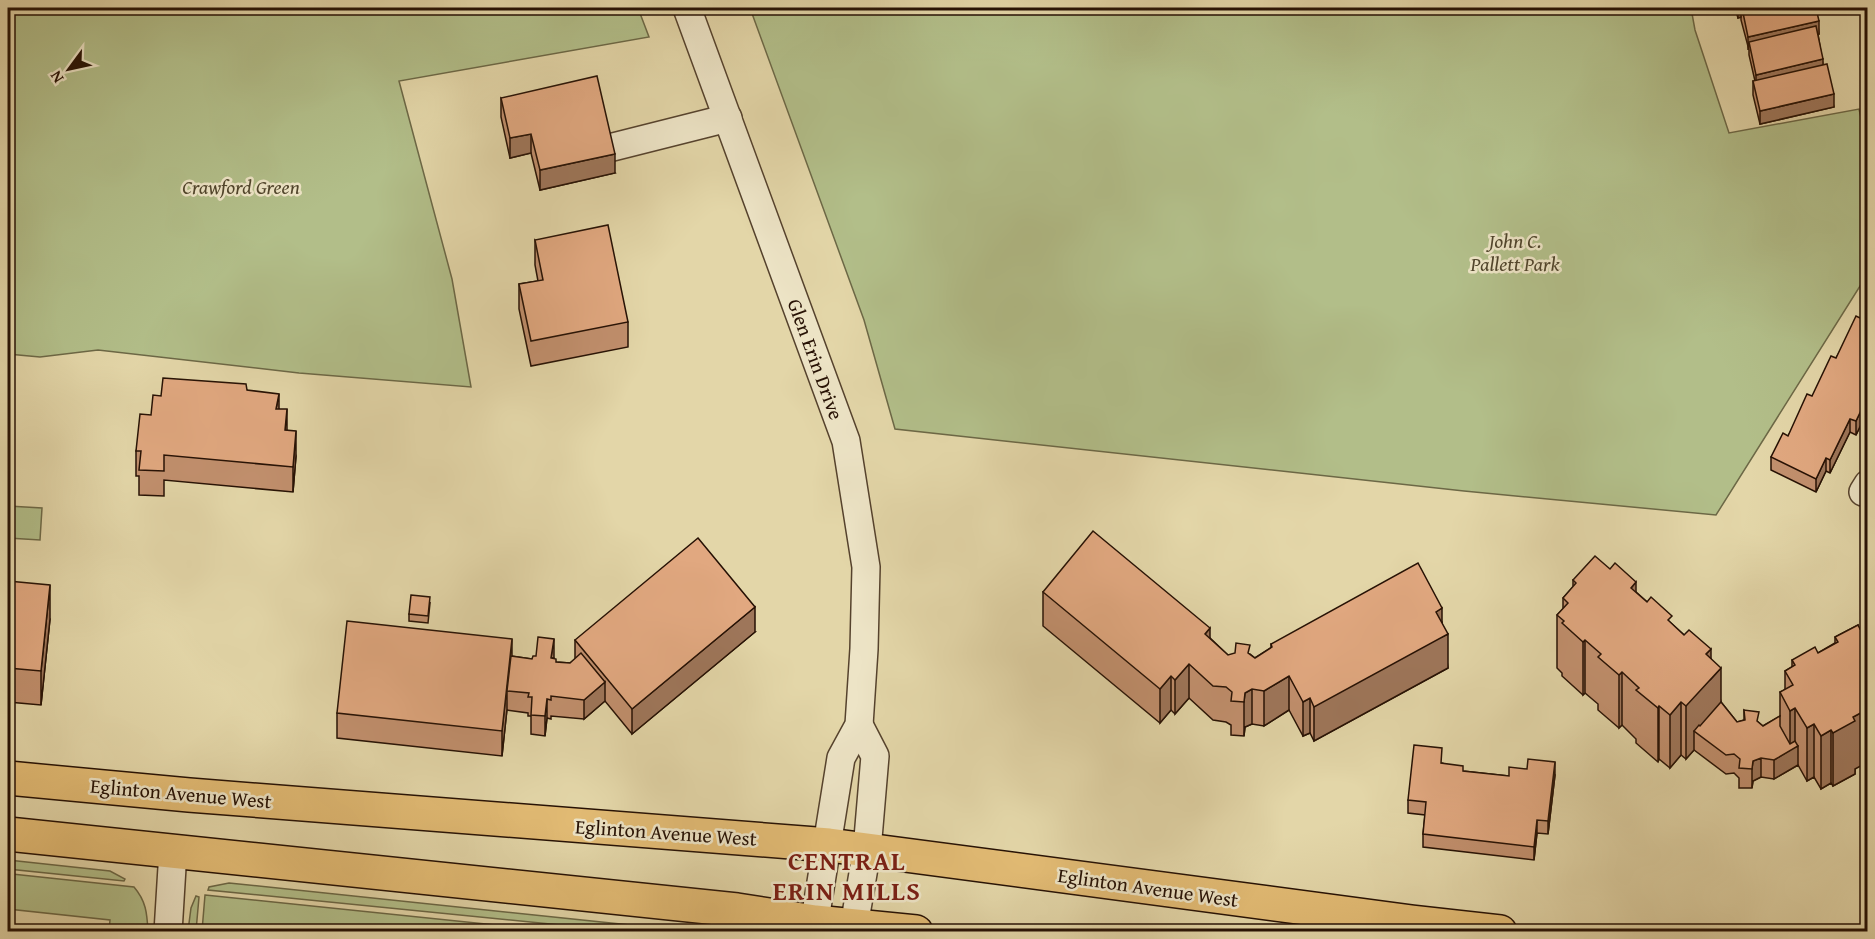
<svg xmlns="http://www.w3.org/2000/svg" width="1875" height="939" viewBox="0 0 1875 939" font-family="'Gentium Book Plus',serif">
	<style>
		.green { fill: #b2be89; stroke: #6c6846; stroke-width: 1.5 }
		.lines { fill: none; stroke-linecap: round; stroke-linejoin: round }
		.minor-casing { stroke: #55422d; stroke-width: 30 }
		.major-casing { stroke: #261104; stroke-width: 36 }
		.minor { stroke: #ede4c6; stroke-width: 27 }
		.major { stroke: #e2bb74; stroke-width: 33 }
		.wall { fill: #c2906e; stroke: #261104; stroke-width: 1.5 }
		.shaded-wall { fill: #9e765a; stroke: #261104; stroke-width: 1.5 }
		.building { fill: #e1a880; stroke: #261104; stroke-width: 1.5 }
		.labels { text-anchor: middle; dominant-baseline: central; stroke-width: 5; stroke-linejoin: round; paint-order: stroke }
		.park-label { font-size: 20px; font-style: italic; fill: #50452c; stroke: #ede4c6 }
		.street-label { font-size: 20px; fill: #261104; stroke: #ede4c6 }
		.district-label { font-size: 26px; font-weight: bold; letter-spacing: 1.5px; fill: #7a1f14; stroke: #ede4c6 }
	</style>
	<rect width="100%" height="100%" fill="#e3d6a8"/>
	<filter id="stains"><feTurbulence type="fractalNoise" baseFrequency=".00333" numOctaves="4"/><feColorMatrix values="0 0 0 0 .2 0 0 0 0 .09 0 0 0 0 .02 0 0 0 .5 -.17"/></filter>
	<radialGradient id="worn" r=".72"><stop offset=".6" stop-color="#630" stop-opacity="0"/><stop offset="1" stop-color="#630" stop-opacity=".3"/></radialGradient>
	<g class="green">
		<polygon points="8,8 638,8 649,37 399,81 452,279 471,387 299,373 98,350 40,357 8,354"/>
		<polygon points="750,8 1691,8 1695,30 1729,133 1859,109 1867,144 1867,275 1716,515 1464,491 895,429 864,320"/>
		<polygon points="8,506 42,508 40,540 8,538"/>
		<polygon points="8,860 110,871 125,879 124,881 8,869"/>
		<path d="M12,874L134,887C146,901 147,913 148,931H109L110,920L8,909V878Z"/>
		<polygon points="229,883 668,929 668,931 620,931 208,890 209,887"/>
		<polygon points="205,895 554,931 202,931"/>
		<polygon points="196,896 199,897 196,931 188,931 191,908"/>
	</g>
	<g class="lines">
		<g class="minor-casing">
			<g id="minor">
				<polyline points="687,8 846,441 866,567 864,649 859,725 841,758 813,932"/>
				<polyline points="609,148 728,118"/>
				<polyline points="1863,492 1868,484"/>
				<polyline points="168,932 173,851"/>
				<polyline points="853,932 867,850 875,756 859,725"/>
			</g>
		</g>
		<g class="major-casing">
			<g id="major">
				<polyline points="8,778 189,795 829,845 1412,922 1500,932"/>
				<polyline points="8,834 737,910 815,922 916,932"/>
			</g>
		</g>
		<use href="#minor" class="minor"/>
		<use href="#major" class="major"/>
	</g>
	<g class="wall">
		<polygon points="1735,8 1816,8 1819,34 1818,34 1823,65 1834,107 1760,124 1753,95 1753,81 1755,81 1749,55 1749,50 1741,20 1741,17 1738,18"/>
		<polygon points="501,98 615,173 540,190 531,153 510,158 501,117"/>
		<polygon points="535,240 628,322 628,347 531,366 519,309 519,284 538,281 535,265"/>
		<polygon points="1868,303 1868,410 1856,435 1850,432 1830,473 1826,471 1816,492 1771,470 1771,457 1788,436 1836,358 1860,318"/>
		<polygon points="247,390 279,409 296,456 293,492 164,480 164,496 139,495 139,476 136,476 136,451 161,396"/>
		<polygon points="1573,580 1636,592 1711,659 1721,702 1737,722 1744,720 1744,710 1763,726 1780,716 1780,692 1785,690 1785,671 1792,667 1792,660 1818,653 1835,643 1835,637 1858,625 1855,774 1833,786 1831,783 1821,789 1814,777 1807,781 1798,765 1774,779 1761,777 1753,781 1752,788 1739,788 1739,778 1734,773 1726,774 1694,750 1686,759 1681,755 1670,768 1659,759 1658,762 1636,743 1636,739 1622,725 1619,728 1598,710 1598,704 1585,693 1583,695 1562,676 1562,673 1557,668 1557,615 1563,609 1563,598 1573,587"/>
		<polygon points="8,581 50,619 41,705 8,702"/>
		<polygon points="1043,592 1210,638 1228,655 1250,654 1255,658 1271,648 1271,644 1442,622 1448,668 1314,741 1310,733 1303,736 1289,710 1264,726 1252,724 1245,727 1244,736 1231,735 1231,725 1226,722 1213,720 1189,698 1175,714 1171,710 1160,723 1043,626"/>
		<polygon points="430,603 428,623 409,621 409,614"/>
		<polygon points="755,632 632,734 605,701 584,719 551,716 551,719 547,718 545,736 531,734 531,716 528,716 528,713 507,710 507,709 502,756 337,738 337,713 512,656 532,659 554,658 556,662 570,663 575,659 575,640"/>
		<polygon points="1442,763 1463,771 1509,776 1555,775 1548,834 1537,833 1534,860 1423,847 1423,834 1425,815 1408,813 1408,800"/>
	</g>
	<g class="shaded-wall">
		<polygon points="1738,8 1741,8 1741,17 1738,18"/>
		<polygon points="1819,21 1819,34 1751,50 1749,42 1748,50 1748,37"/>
		<polygon points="1823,59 1823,72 1756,88 1756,75"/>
		<polygon points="1834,94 1834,107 1760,124 1760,111"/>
		<polygon points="531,134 531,153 510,158 510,138"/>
		<polygon points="615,154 615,173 540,190 540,170"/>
		<polygon points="279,394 279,419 276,409"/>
		<polygon points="1868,396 1868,410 1856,435 1856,421"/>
		<polygon points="287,409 287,434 285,430"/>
		<polygon points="1850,419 1850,432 1830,473 1830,460"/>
		<polygon points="296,431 296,456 293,492 293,467"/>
		<polygon points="1826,458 1826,471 1816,492 1816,479"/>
		<polygon points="1636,582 1636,635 1631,588"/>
		<polygon points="50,585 50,619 41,705 41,671"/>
		<polygon points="755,607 755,632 632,734 632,709"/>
		<polygon points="1442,608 1442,637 1448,634 1448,668 1314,741 1314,707 1436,612"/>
		<polygon points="1210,628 1210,662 1205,634"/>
		<polygon points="512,639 512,664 507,691 507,709 502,756 502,731"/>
		<polygon points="554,639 554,658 551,658"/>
		<polygon points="1585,640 1585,693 1583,695 1583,642"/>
		<polygon points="1711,649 1711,679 1721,668 1721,721 1694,731 1694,750 1686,759 1686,706 1706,654"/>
		<polygon points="1189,664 1189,698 1175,714 1175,680"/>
		<polygon points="1622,672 1622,725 1619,728 1619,675"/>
		<polygon points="1171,676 1171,710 1160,723 1160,689"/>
		<polygon points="1289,676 1289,710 1264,726 1264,691"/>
		<polygon points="605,682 605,701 584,719 584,700"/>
		<polygon points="1252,689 1252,724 1245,727 1244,736 1244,702 1245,693"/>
		<polygon points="1310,698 1310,733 1303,736 1303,702"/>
		<polygon points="547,699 547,718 545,736 545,716"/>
		<polygon points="1681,702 1681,755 1670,768 1670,715"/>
		<polygon points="1659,706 1659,759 1658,762 1658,708"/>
		<polygon points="1795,708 1795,747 1798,746 1798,765 1774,779 1774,760 1790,750 1790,711"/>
		<polygon points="1868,709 1868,762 1855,769 1855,774 1833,786 1833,733 1853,717"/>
		<polygon points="1814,724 1814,777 1807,781 1807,728"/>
		<polygon points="1831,730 1831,783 1821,789 1821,736"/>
		<polygon points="1761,758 1761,777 1753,781 1752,788 1752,769 1753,761"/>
		<polygon points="1555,762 1555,775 1548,834 1548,821"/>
		<polygon points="1537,820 1537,833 1534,860 1534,847"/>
	</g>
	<g class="building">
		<polygon points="1742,8 1816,8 1819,21 1748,37"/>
		<polygon points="1816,26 1823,59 1756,75 1749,42"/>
		<polygon points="1827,64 1834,94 1760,111 1753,81"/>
		<polygon points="597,76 615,154 540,170 531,134 510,138 501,98"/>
		<polygon points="608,225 628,322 531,341 519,284 543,280 535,240"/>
		<polygon points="1868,303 1868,396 1856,421 1850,419 1830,460 1826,458 1816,479 1771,457 1783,433 1788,436 1807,394 1812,396 1831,356 1836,358 1856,316 1860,318"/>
		<polygon points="163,378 246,384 247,390 279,394 276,409 287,409 285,430 296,431 293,467 164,455 164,471 139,470 141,451 136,451 140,414 151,415 153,395 161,396"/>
		<polygon points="1093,531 1210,628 1205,634 1228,655 1235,653 1236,643 1250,645 1248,653 1255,658 1272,647 1271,644 1418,563 1442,608 1436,612 1448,634 1314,707 1310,698 1303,702 1289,676 1264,691 1252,689 1245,693 1244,702 1231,701 1232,692 1226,687 1213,686 1189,664 1175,680 1171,676 1160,689 1043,592"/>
		<polygon points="698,538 755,607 632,709 575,640"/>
		<polygon points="1595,556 1610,569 1615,563 1636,582 1631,588 1647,602 1651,597 1672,616 1668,620 1684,635 1689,630 1711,649 1706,654 1721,668 1686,706 1681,702 1670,715 1659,706 1658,708 1636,690 1639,688 1622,672 1619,675 1598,657 1601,654 1585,640 1583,642 1562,623 1564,621 1557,615 1568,603 1563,598 1576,583 1573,580"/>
		<polygon points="8,581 50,585 41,671 8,668"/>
		<polygon points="411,595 430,597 428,616 409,614"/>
		<polygon points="347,621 512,639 502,731 337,713"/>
		<polygon points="1858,625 1860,629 1868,625 1868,709 1853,717 1855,721 1833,733 1831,730 1821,736 1814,724 1807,728 1795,708 1790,711 1780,692 1793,685 1785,671 1795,665 1792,660 1815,647 1818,653 1838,642 1835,637"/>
		<polygon points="538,637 554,639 551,658 556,659 556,662 570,663 581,653 605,682 584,700 551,696 551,700 547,699 545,716 531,715 532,697 528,697 529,693 507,691 511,656 532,659 533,656 536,656"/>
		<polygon points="1721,702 1737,722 1745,720 1744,710 1759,712 1757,721 1763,726 1780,716 1780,726 1790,744 1795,741 1798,746 1774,760 1761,758 1753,761 1752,769 1739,768 1740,759 1734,754 1726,755 1694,731 1699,725 1700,726"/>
		<polygon points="1414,745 1442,748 1441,763 1463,766 1463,771 1509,776 1509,767 1527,769 1528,759 1555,762 1548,821 1537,820 1534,847 1423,834 1426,802 1408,800"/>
	</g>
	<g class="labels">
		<g class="park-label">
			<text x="241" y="186">Crawford Green</text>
			<text x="1515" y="240">John C.<tspan x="1515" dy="23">Pallett Park</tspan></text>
		</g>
		<g class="street-label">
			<text transform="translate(816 359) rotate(70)">Glen Erin Drive</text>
			<text transform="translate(181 793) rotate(5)">Eglinton Avenue West</text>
			<text transform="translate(666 832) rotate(4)">Eglinton Avenue West</text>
			<text transform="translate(1148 887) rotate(8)">Eglinton Avenue West</text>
		</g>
		<g class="district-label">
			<text x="847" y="860">CENTRAL<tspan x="847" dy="30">ERIN MILLS</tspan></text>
		</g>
	</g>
	<rect width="1875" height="939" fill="none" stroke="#e3d6a8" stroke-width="30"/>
	<rect x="9" y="9" width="1857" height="921" fill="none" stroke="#261104" stroke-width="3"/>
	<rect x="15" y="15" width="1845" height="909" fill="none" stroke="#261104" stroke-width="1.5"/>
	<g transform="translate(69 69) rotate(237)" stroke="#ede4c6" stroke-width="4.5" paint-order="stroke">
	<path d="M0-4.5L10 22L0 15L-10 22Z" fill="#261104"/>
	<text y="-9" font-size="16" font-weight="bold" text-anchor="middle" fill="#261104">N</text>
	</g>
	<rect width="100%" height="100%" filter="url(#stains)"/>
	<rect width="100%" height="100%" fill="url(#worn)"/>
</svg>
